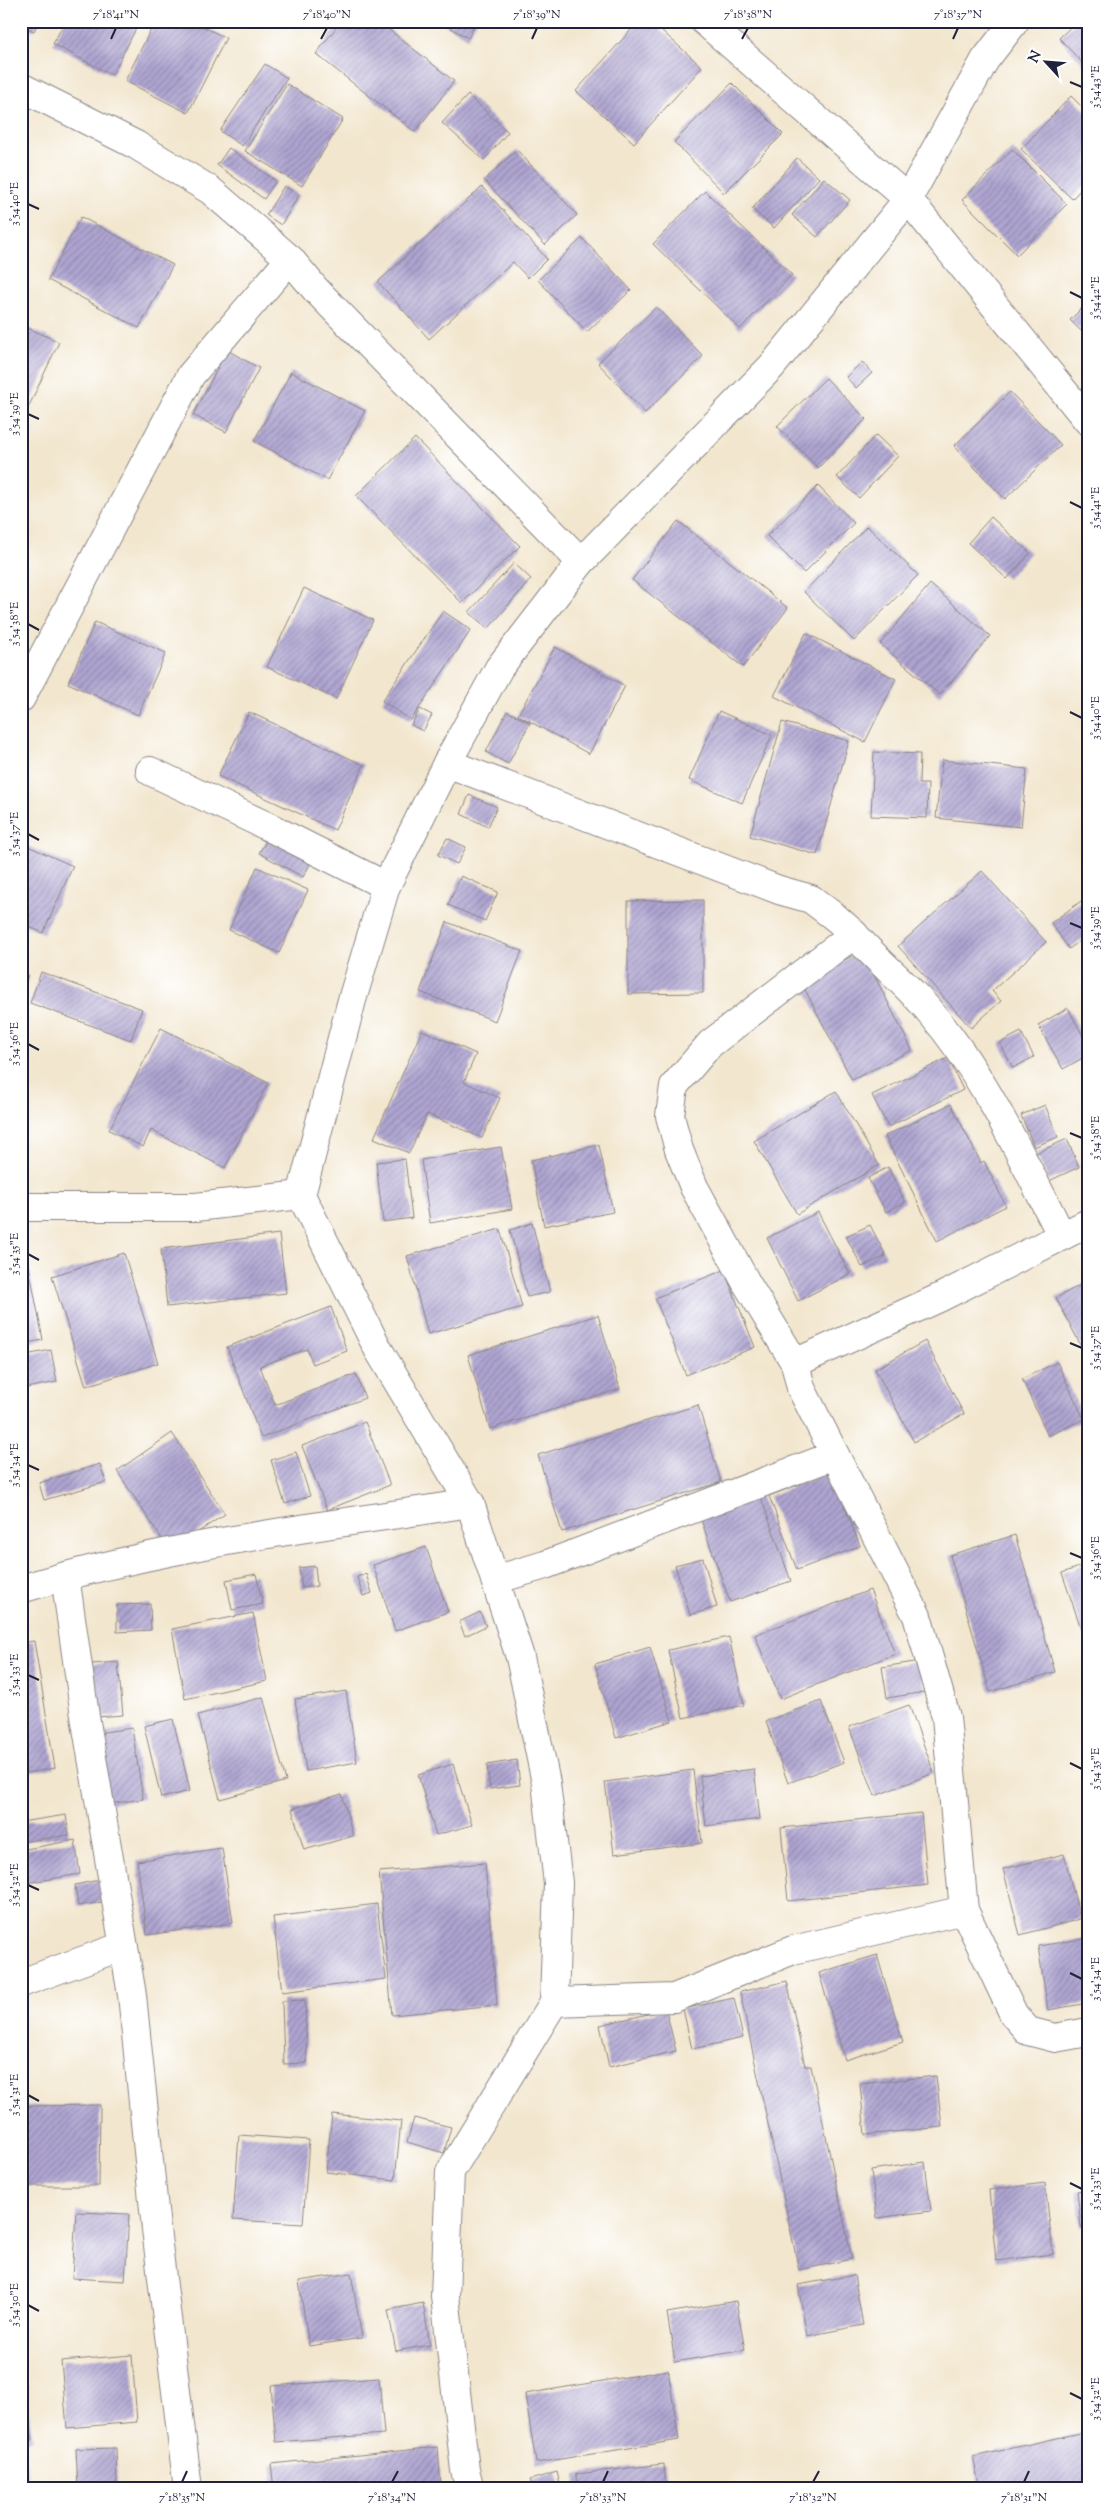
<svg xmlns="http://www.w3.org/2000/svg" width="1109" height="2510" viewBox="0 0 1109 2510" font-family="'Sorts Mill Goudy',serif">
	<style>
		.building { fill: url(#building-hatch) }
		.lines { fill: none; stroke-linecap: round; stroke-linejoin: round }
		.street-casing { stroke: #8a8484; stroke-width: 30 }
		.street { stroke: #fff; stroke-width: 28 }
		.ticks { fill: none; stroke: #22223b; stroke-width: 2 }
		.neatline { fill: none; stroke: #22223b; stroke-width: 2 }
		.ticks-label { font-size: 12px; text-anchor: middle; fill: #22223b }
	</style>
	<defs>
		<pattern id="building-hatch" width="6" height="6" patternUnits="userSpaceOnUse" patternTransform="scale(1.25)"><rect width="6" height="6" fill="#afa5d1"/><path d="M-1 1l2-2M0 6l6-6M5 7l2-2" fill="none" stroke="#8e86ab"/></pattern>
	</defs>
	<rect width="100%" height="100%" fill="#fff"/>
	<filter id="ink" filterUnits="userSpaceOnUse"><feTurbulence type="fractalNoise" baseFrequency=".02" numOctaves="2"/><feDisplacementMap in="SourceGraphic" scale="10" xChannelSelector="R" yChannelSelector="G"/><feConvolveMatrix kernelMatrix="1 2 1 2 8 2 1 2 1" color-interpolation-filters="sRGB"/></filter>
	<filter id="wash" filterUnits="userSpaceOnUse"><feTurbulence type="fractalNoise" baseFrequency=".0096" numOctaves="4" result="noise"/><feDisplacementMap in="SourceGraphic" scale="20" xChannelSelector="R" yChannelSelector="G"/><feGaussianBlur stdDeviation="1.12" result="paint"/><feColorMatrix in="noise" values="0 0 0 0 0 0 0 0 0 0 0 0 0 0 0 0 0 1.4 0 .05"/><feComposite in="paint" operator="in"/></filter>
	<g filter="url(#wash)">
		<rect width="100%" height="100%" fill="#f2e6ce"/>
		<g id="blocks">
			<g class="building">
				<polygon points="21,21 39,21 34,31 21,25"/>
				<polygon points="65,21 140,21 112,75 53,44"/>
				<polygon points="155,21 192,21 226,38 188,113 125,81"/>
				<polygon points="341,21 378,21 454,81 415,132 316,54"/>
				<polygon points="439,21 477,21 468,38"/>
				<polygon points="639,21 651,21 702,67 634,143 576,91"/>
				<polygon points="1077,21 1088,21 1088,69 1059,38"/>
				<polygon points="265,64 287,78 242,146 220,131"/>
				<polygon points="732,83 783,134 724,193 674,142"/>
				<polygon points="287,84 343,119 302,186 245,151"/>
				<polygon points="468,95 508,132 484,160 442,123"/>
				<polygon points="1071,96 1088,113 1088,181 1072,199 1021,149"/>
				<polygon points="229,148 276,181 264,199 217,165"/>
				<polygon points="1012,149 1067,204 1017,255 962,200"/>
				<polygon points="517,150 577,215 545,245 484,180"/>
				<polygon points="797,158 819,178 774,228 752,209"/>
				<polygon points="824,178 850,200 817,237 792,215"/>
				<polygon points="284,186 299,195 281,225 266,215"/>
				<polygon points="482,187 547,259 528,278 513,262 429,339 378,282"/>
				<polygon points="705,191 792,275 740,329 653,244"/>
				<polygon points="81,217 173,265 139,328 48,280"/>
				<polygon points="582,238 631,290 587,332 538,280"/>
				<polygon points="1088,302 1088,338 1070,320"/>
				<polygon points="656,307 703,356 645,413 598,363"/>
				<polygon points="21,325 59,342 28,408 21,404"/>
				<polygon points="227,350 259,368 226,432 193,415"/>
				<polygon points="862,362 872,373 856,388 846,377"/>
				<polygon points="291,372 365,411 327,480 254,441"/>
				<polygon points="826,378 866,419 818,468 777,426"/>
				<polygon points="1010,392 1061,445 1005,499 954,446"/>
				<polygon points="876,435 898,456 859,498 837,477"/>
				<polygon points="415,438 520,546 462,603 356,496"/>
				<polygon points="818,486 854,523 804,573 767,536"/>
				<polygon points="991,517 1030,553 1007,579 968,543"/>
				<polygon points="678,521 788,608 743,667 632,580"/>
				<polygon points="867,526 918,575 854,641 804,592"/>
				<polygon points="514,563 531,579 488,629 469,612"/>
				<polygon points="930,584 990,636 940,695 880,644"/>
				<polygon points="304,588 373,620 336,699 267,667"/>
				<polygon points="443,611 471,630 411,720 382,701"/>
				<polygon points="95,622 166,653 138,715 68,683"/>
				<polygon points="806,633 896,679 865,742 774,696"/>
				<polygon points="555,647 625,686 589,754 518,715"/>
				<polygon points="420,709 432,715 423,731 411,725"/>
				<polygon points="507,711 530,723 508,764 486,752"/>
				<polygon points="719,711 772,735 742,803 689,780"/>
				<polygon points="249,712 364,765 335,830 218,776"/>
				<polygon points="782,722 849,741 817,855 750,836"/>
				<polygon points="874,752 920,754 919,784 928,784 927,818 871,816"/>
				<polygon points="942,760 1027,769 1021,827 936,818"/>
				<polygon points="469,795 497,807 488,827 461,814"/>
				<polygon points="272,831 315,855 303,877 259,853"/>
				<polygon points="447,838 466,847 457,864 438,855"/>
				<polygon points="21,843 73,866 43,933 21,923"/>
				<polygon points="257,867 308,890 279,953 229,930"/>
				<polygon points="982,871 1046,942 992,991 1001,1001 971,1028 898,946"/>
				<polygon points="461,876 498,892 485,921 448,905"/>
				<polygon points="1088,896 1088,935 1069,949 1051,923"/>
				<polygon points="703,900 703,993 628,994 628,901"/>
				<polygon points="447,922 522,951 495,1021 420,992"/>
				<polygon points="862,951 912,1050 852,1080 801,982"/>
				<polygon points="41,972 142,1009 131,1040 30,1003"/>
				<polygon points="21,973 28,975 22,994 21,994"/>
				<polygon points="1068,1008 1088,1045 1088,1055 1063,1069 1038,1025"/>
				<polygon points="161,1028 268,1083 225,1168 151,1130 143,1147 109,1130"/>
				<polygon points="422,1030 476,1054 464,1082 500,1098 482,1138 427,1114 409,1153 374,1138"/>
				<polygon points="1021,1032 1034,1057 1013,1068 1000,1043"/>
				<polygon points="948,1058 963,1090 888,1127 872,1095"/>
				<polygon points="836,1091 879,1165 797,1214 754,1141"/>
				<polygon points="951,1104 981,1163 984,1161 1006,1206 937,1241 885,1136"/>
				<polygon points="1045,1105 1058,1137 1034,1147 1021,1115"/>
				<polygon points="1067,1139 1079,1167 1049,1181 1036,1153"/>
				<polygon points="599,1145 613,1212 544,1226 531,1160"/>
				<polygon points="501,1147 512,1209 430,1223 421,1160"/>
				<polygon points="405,1159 412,1218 383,1222 376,1162"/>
				<polygon points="888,1167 905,1202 886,1212 868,1178"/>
				<polygon points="818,1212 850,1274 798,1301 767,1238"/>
				<polygon points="532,1223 550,1292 527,1297 510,1230"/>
				<polygon points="870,1225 886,1256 862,1267 846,1236"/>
				<polygon points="500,1229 522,1307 428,1334 407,1256"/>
				<polygon points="279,1234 286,1293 167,1307 161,1249"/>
				<polygon points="124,1253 158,1363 86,1386 52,1276"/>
				<polygon points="27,1256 43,1340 21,1344 21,1257"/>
				<polygon points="724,1270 755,1347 686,1375 655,1298"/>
				<polygon points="1088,1281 1088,1359 1056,1298"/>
				<polygon points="331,1307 347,1351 313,1364 307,1349 260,1366 275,1405 356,1374 365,1398 261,1438 227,1347"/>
				<polygon points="598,1315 620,1389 490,1429 468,1355"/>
				<polygon points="925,1341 964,1414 914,1442 875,1369"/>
				<polygon points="51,1350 57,1382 21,1389 21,1356"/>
				<polygon points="1057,1362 1084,1419 1048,1436 1022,1379"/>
				<polygon points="698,1405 721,1482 562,1532 538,1455"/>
				<polygon points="365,1422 390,1485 327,1510 302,1446"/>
				<polygon points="172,1433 225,1514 170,1551 117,1471"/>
				<polygon points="296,1452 310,1496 285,1504 271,1460"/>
				<polygon points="100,1464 106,1482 44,1500 39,1483"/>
				<polygon points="831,1472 860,1546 797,1570 769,1496"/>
				<polygon points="760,1495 791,1581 730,1602 700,1517"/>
				<polygon points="21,1515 25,1542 21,1542"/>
				<polygon points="1015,1535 1055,1672 990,1692 950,1555"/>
				<polygon points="426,1547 448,1612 395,1631 373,1565"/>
				<polygon points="703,1558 717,1607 690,1615 675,1565"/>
				<polygon points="1088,1564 1088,1646 1087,1646 1062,1573"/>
				<polygon points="315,1566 317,1586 302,1588 299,1568"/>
				<polygon points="256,1574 263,1604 232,1610 226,1580"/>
				<polygon points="366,1574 372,1593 363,1596 357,1577"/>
				<polygon points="870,1590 895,1654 780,1699 755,1635"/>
				<polygon points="150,1604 151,1630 117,1632 117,1605"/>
				<polygon points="480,1612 486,1626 465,1636 459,1622"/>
				<polygon points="253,1613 267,1681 185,1699 172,1629"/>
				<polygon points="729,1637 744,1705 683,1718 668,1650"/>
				<polygon points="34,1641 55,1768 21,1774 21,1643"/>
				<polygon points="650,1647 672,1721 616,1738 595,1664"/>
				<polygon points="921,1661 925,1692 887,1698 882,1667"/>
				<polygon points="118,1662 123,1715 97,1717 92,1664"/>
				<polygon points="346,1691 357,1762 306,1771 295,1699"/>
				<polygon points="263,1697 286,1781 220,1799 198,1715"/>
				<polygon points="821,1701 844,1762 788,1783 766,1721"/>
				<polygon points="909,1705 934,1773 875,1796 849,1727"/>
				<polygon points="173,1719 190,1791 161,1798 144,1726"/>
				<polygon points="132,1728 143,1799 108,1804 97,1733"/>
				<polygon points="517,1760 520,1785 490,1789 487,1765"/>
				<polygon points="453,1764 472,1825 436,1835 418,1775"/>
				<polygon points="754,1769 760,1819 706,1826 700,1776"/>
				<polygon points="693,1770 702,1843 614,1854 605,1782"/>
				<polygon points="342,1794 353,1836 304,1850 292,1809"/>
				<polygon points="921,1813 928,1885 788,1901 781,1828"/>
				<polygon points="66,1815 69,1835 21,1842 21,1822"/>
				<polygon points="75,1840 80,1874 21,1884 21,1850"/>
				<polygon points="222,1848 233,1923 147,1935 137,1861"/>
				<polygon points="1064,1854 1080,1919 1020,1935 1003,1869"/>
				<polygon points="485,1863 497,2005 392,2015 379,1872"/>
				<polygon points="99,1880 102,1902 78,1906 75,1885"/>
				<polygon points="377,1904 386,1979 282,1992 273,1917"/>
				<polygon points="1088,1938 1088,2003 1048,2010 1038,1946"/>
				<polygon points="877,1955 903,2042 845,2060 819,1973"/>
				<polygon points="787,1981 805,2066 811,2066 852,2259 799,2270 740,1992"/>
				<polygon points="734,1998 743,2038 692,2049 683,2009"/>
				<polygon points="305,2000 307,2063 284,2064 282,2001"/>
				<polygon points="666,2010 676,2051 609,2067 600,2025"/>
				<polygon points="936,2076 942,2127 865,2135 860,2084"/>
				<polygon points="100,2105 99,2186 26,2186 26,2106"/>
				<polygon points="332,2114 401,2121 395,2180 326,2172"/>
				<polygon points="414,2118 451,2127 444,2153 407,2142"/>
				<polygon points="239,2135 309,2140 303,2224 233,2220"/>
				<polygon points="925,2162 931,2211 877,2218 871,2170"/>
				<polygon points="1045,2183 1053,2254 996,2261 989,2190"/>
				<polygon points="1088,2189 1088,2227 1081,2227 1077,2191"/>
				<polygon points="76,2212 129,2214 125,2281 72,2278"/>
				<polygon points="351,2273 362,2338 309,2346 299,2281"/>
				<polygon points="854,2275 863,2325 807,2336 798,2285"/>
				<polygon points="736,2301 745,2350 675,2362 667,2313"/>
				<polygon points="423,2303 430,2345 396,2351 388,2310"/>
				<polygon points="132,2355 137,2422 67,2428 61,2361"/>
				<polygon points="21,2359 33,2440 21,2442"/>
				<polygon points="668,2370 679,2440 536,2463 525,2394"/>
				<polygon points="379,2378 384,2434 276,2442 271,2386"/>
				<polygon points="1088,2431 1088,2489 980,2489 973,2457"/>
				<polygon points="438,2447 441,2487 423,2489 274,2489 271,2464"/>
				<polygon points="116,2448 117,2487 78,2488 76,2449"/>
				<polygon points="21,2449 25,2449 28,2489 21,2489"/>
				<polygon points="664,2464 666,2489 577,2489 576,2474"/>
				<polygon points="557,2472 561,2489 533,2489 530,2480"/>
			</g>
		</g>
	</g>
	<g filter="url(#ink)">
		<use href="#blocks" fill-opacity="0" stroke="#8a8484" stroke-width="1"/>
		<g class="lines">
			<g class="street-casing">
				<g id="street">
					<polyline points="704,21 908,199 1088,421"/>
					<polyline points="21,87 136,145 210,190 290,259 316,290 581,562"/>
					<polyline points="21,698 191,375 290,259"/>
					<polyline points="447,763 779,890 811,899 836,918 854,934 710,1044 674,1086 670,1116 679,1150 694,1187 747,1284 795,1363 801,1388 917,1616 946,1717 964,1910 1014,2015 1028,2031 1055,2038 1088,2032"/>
					<polyline points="150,771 269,827 386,886"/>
					<path d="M854,934C878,962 908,985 931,1013C987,1078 1022,1160 1062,1236"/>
					<polyline points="21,1207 196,1207 301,1195"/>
					<polyline points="795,1363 939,1298 1088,1223"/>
					<polyline points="65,1576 85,1716 132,1995 156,2229 188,2489"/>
					<polyline points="495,1580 545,1565 835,1455"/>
					<path d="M21,1589C166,1544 320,1527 470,1503"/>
					<polyline points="21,1983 123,1946"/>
					<polyline points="554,2002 674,1998 793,1950 964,1910"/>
					<polyline points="470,2489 465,2470 445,2296 450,2172 554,2002 558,1883 546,1783 520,1657 470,1503 378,1349 301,1195 352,1000 386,886 447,763 499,668 581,562 772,366 908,199 985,60 1015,21"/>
				</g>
			</g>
			<use href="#street" class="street"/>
		</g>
	</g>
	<path class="ticks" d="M111,39L116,28M321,39L327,28M532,39L537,28M742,39L748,28M953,39L958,28M1070,82L1082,87M28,204L39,209M1070,292L1082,298M28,414L39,419M1070,502L1082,508M28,624L39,630M1070,712L1082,718M28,834L39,840M1070,923L1082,928M28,1044L39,1050M1070,1133L1082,1138M28,1254L39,1260M1070,1343L1082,1348M28,1465L39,1470M1070,1553L1082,1558M28,1675L39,1680M1070,1763L1082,1769M28,1885L39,1890M1070,1973L1082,1979M28,2095L39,2101M1070,2183L1082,2189M28,2305L39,2311M1070,2393L1082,2399M182,2482L187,2471M392,2482L398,2471M603,2482L608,2471M813,2482L819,2471M1024,2482L1029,2471"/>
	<rect width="1109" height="2510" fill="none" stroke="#fff" stroke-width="55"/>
	<g transform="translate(1046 62) rotate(296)" stroke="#ffffff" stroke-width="4" paint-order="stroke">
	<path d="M0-4L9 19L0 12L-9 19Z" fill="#22223b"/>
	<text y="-8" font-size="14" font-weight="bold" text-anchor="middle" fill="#22223b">N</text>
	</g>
	<rect x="28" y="28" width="1054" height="2454" class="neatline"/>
	<g class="ticks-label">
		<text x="116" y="18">7°18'41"N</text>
		<text x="327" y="18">7°18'40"N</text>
		<text x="537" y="18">7°18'39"N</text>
		<text x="748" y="18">7°18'38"N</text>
		<text x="958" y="18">7°18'37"N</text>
		<text transform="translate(1095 87) rotate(-90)" y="4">3°54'43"E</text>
		<text transform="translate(14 204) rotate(-90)" y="4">3°54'40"E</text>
		<text transform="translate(1095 298) rotate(-90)" y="4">3°54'42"E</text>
		<text transform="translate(14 414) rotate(-90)" y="4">3°54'39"E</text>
		<text transform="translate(1095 508) rotate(-90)" y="4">3°54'41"E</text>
		<text transform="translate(14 624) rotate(-90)" y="4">3°54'38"E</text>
		<text transform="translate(1095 718) rotate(-90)" y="4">3°54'40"E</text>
		<text transform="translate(14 834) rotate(-90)" y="4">3°54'37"E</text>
		<text transform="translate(1095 928) rotate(-90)" y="4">3°54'39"E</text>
		<text transform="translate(14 1044) rotate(-90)" y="4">3°54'36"E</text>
		<text transform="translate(1095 1138) rotate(-90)" y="4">3°54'38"E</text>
		<text transform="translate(14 1254) rotate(-90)" y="4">3°54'35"E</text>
		<text transform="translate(1095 1348) rotate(-90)" y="4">3°54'37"E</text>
		<text transform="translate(14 1465) rotate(-90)" y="4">3°54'34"E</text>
		<text transform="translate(1095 1558) rotate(-90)" y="4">3°54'36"E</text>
		<text transform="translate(14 1675) rotate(-90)" y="4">3°54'33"E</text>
		<text transform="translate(1095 1769) rotate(-90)" y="4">3°54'35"E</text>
		<text transform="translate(14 1885) rotate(-90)" y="4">3°54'32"E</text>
		<text transform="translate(1095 1979) rotate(-90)" y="4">3°54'34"E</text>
		<text transform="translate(14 2095) rotate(-90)" y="4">3°54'31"E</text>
		<text transform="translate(1095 2189) rotate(-90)" y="4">3°54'33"E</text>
		<text transform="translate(14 2305) rotate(-90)" y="4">3°54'30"E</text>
		<text transform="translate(1095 2399) rotate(-90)" y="4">3°54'32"E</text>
		<text x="182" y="2501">7°18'35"N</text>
		<text x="392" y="2501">7°18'34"N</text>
		<text x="603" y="2501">7°18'33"N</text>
		<text x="813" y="2501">7°18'32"N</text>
		<text x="1024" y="2501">7°18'31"N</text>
	</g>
</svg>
